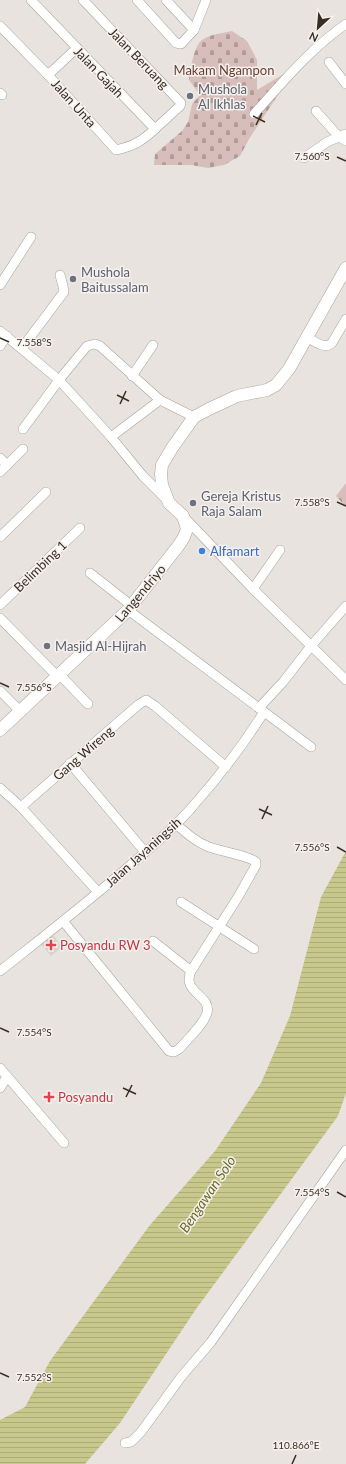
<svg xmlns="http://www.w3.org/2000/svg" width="346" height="1464" viewBox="0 0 346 1464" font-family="Lato,sans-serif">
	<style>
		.built { fill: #d8d2cd }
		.cemetery { fill: url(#cemetery-stones) }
		.water { fill: url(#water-rules) }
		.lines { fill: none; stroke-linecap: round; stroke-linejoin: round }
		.street-casing { stroke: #a8a29b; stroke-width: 10 }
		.secondary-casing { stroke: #aaa096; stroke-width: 13 }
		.street { stroke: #fff; stroke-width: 9 }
		.secondary { stroke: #fff; stroke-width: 12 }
		.ticks { fill: none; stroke: #362e22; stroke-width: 1.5 }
		.worship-dot { fill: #6b7280; stroke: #f6f1ef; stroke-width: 1.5 }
		.shop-dot { fill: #3f7fe0; stroke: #f6f1ef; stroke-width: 1.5 }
		.health-dot { fill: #e0444e; stroke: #f6f1ef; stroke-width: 1.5 }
		.labels { text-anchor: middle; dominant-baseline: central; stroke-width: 3; stroke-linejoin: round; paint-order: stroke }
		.street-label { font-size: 13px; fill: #362e22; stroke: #f6f1ef }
		.park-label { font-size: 13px; fill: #693e31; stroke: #f6f1ef }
		.worship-label { font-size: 13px; fill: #5b616d; stroke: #f6f1ef; text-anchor: start }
		.shop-label { font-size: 13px; fill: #366cbe; stroke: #f6f1ef; text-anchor: start }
		.health-label { font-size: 13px; fill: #be3a42; stroke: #f6f1ef; text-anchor: start }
		.water-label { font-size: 14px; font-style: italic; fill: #696b23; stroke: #f6f1ef }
		.ticks-label { font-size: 10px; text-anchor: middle; fill: #362e22; stroke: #f6f1ef; stroke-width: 3; stroke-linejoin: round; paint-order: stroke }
	</style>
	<defs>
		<pattern id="cemetery-stones" width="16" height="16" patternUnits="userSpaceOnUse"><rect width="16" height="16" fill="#d8beba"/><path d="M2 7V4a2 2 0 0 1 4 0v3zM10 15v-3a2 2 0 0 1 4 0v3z" fill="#b09b97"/></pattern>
		<pattern id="water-rules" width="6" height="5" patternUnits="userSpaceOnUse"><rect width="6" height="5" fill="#c8c88c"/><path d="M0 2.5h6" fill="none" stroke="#acac78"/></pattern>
	</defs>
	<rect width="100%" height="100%" fill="#e8e3df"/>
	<polygon class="built" points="52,934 62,947 51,956 41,944"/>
	<g class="cemetery">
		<path d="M232,31L247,41L257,60V90L297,66L249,139L240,156L224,165L208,168L191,165H154L155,154L182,131L188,122L192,104L200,95L189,80C190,70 194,46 202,40C211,34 223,33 232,31Z"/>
		<polygon points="346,483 346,507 336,496"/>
	</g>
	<polygon class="water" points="346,851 346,1093 338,1116 196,1309 120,1423 85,1464 0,1464 0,1420 25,1407 50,1361 150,1225 215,1151 261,1083 290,1016 321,897"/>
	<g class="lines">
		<g class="street-casing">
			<g id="street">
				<polyline points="31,0 155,129 180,106 181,103 83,0"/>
				<polyline points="137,0 176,43 181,44 194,30 206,0"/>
				<polyline points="166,0 194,30"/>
				<path d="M0,26L48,75L116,150C134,146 142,141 155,129"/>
				<polyline points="329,62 346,84"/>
				<polyline points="48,75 77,48"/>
				<polyline points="0,93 2,95"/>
				<polyline points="316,111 339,137 346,141"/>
				<path d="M254,114C283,82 310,49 346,24"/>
				<polyline points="304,158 327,142 346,134"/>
				<polyline points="0,285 31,237"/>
				<polyline points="0,331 59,380 111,437 143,476 167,500"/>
				<path d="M306,337C314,341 325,350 332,343L346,319"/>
				<polyline points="0,346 7,336"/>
				<polyline points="22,348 64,292 63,286 60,275"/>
				<polyline points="132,376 153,345"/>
				<polyline points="23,429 59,380 87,346 95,344 100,346 160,400 194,417"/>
				<polyline points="111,437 160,400"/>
				<polyline points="0,458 7,465"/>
				<polyline points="0,472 23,449"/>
				<polyline points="184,517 253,589 346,680"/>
				<polyline points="0,537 46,492"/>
				<polyline points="90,573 132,606"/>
				<polyline points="253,589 280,550"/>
				<polyline points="0,605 80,528"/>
				<polyline points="128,610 259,708 311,747"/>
				<polyline points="0,618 57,676"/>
				<polyline points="59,674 88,704"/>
				<polyline points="0,691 20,711"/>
				<polyline points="259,708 283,682 311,646 346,606"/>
				<polyline points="70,763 145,852"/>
				<polyline points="0,788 21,807 98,892"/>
				<polyline points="21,807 138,705 146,700 155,706 226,767"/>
				<polyline points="181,902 254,949"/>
				<path d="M63,921L169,1051L174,1052L179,1049C187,1040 204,1024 207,1013C212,995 181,993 191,971L238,897L256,865V862C250,856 220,851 209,847C196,842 186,833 176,824"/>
				<polyline points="153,941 191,971"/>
				<path d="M0,971C48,933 97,895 143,854C160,839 178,824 193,806C219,777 243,745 264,712"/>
				<polyline points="0,1068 64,1143"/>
				<polyline points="0,1088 7,1077"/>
				<polyline points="125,1443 131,1442 141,1432 181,1377 211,1342 346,1150"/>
			</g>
		</g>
		<g class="secondary-casing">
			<polyline id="secondary" points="0,730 128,610 179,545 184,537 187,529 183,516 169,503 162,485 161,474 162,465 172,448 194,417 209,409 237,396 267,390 276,385 289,369 346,268"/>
		</g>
		<use href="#street" class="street"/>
		<use href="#secondary" class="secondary"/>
	</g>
	<path class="ticks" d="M253,116L265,122M256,125L262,113M337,157L346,161M0,338L9,342M117,395L129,401M120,404L126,391M337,502L346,506M0,683L9,687M259,809L272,815M262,819L268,806M337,847L346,852M0,1028L9,1032M123,1088L136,1094M126,1097L132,1085M337,1192L346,1197M0,1373L9,1377M292,1464L296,1455"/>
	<g class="worship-dot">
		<circle cx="190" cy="96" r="4"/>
		<circle cx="73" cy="279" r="4"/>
		<circle cx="193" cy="503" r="4"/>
		<circle cx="47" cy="646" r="4"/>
	</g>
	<circle class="shop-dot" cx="202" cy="551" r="4"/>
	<g class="health-dot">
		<path d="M49 939h4v4h4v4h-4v4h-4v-4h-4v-4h4z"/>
		<path d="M47 1091h4v4h4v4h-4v4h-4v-4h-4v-4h4z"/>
	</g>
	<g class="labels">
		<g class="street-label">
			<text transform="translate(139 58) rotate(46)">Jalan Beruang</text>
			<text transform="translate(99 72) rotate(46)">Jalan Gajah</text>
			<text transform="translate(74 103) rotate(48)">Jalan Unta</text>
			<text transform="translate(40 566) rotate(-44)">Belimbing 1</text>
			<text transform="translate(140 593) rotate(-50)">Langendriyo</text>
			<text transform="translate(83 753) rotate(-41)">Gang Wireng</text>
			<text transform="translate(143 852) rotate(-42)">Jalan Jayaningsih</text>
		</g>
		<g class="park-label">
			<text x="224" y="70">Makam Ngampon</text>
		</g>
		<g class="worship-label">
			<text x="198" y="89">Mushola<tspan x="198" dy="15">Al Ikhlas</tspan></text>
			<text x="81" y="272">Mushola<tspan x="81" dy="15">Baitussalam</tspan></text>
			<text x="201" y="496">Gereja Kristus<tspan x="201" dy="15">Raja Salam</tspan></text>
			<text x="55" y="646">Masjid Al-Hijrah</text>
		</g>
		<g class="shop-label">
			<text x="210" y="551">Alfamart</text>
		</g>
		<g class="health-label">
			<text x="60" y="945">Posyandu RW 3</text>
			<text x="58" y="1097">Posyandu</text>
		</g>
		<g class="water-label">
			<text transform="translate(207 1194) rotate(-56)">Bengawan Solo</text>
		</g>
	</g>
	<g class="ticks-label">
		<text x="312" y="160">7.560°S</text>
		<text x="34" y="346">7.558°S</text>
		<text x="312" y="506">7.558°S</text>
		<text x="34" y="691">7.556°S</text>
		<text x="312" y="851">7.556°S</text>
		<text x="34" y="1036">7.554°S</text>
		<text x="312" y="1196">7.554°S</text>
		<text x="34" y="1381">7.552°S</text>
		<text x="296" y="1449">110.866°E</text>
	</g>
	<g transform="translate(318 28) rotate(206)" stroke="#f6f1ef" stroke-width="3" paint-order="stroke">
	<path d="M0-3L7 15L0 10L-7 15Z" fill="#362e22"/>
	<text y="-6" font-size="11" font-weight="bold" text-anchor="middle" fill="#362e22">N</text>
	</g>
</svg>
